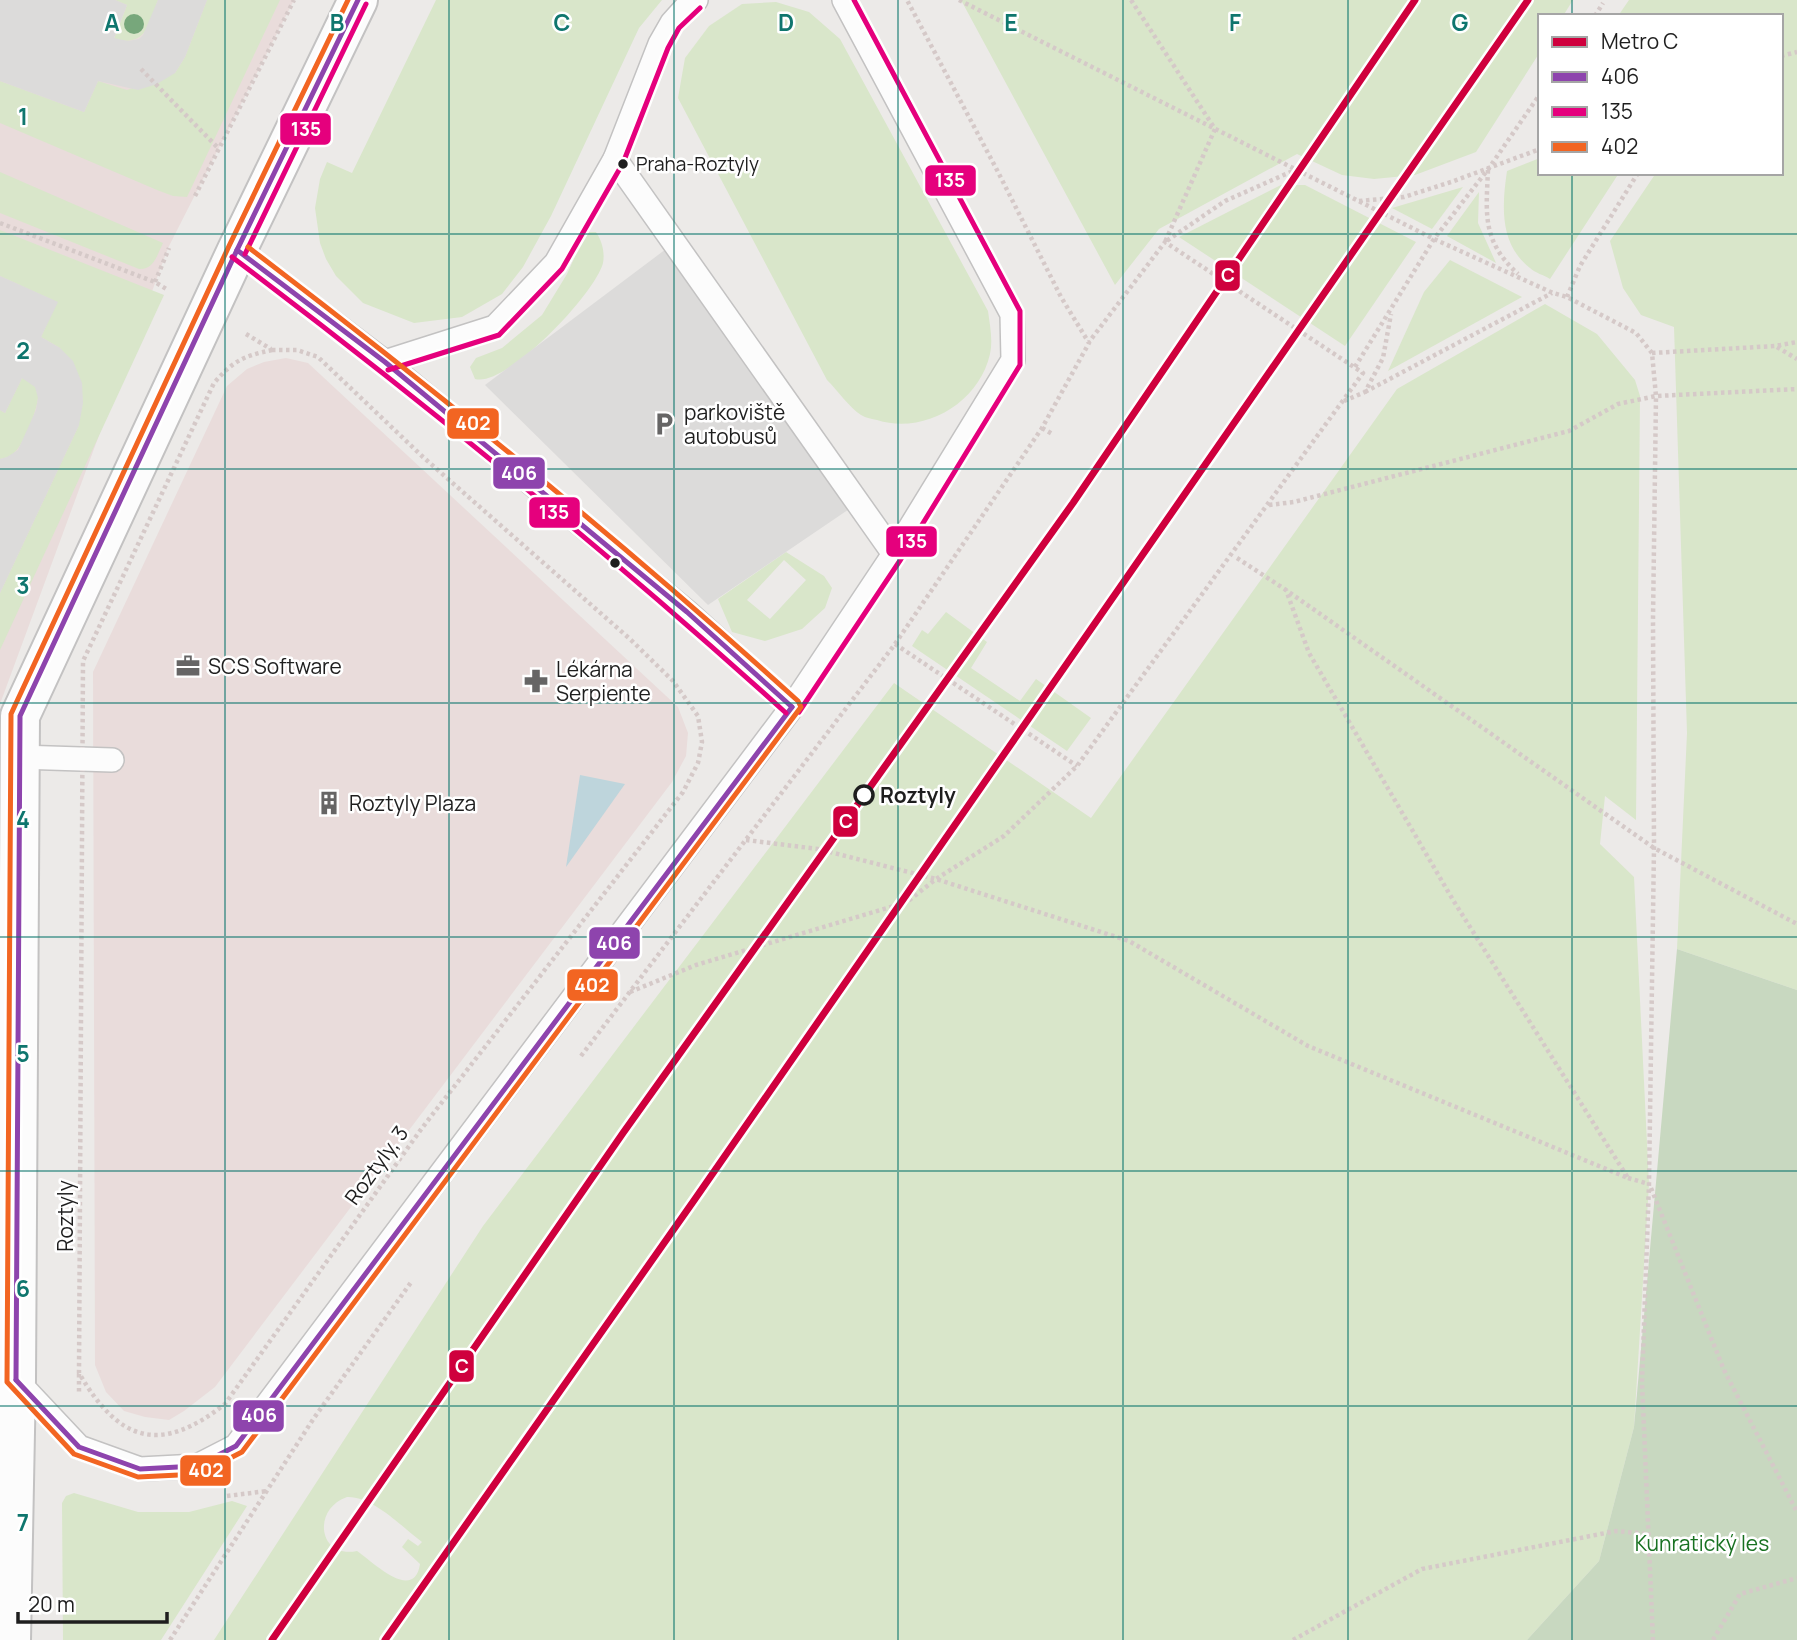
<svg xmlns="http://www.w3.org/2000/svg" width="1797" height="1640" viewBox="0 0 1797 1640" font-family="Manrope,sans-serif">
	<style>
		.commercial { fill: #e9dcdb }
		.grass { fill: #d9e6ca; fill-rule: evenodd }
		.forest { fill: #c8d8c0 }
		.parking { fill: #dcdbda }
		.water { fill: #bed5dc }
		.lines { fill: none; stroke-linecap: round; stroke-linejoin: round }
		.service-casing { stroke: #c3c2c2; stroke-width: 26 }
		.minor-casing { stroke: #c3c2c2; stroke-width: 42 }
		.path { stroke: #d5c9c8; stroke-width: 4.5; stroke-dasharray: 3.5 3.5; stroke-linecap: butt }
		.service { stroke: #fcfcfc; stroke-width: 23 }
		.minor { stroke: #fcfcfc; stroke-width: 38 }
		.bus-1-casing { stroke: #fff; stroke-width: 10 }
		.bus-2-casing { stroke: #fff; stroke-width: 10 }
		.bus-3-casing { stroke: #fff; stroke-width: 10 }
		.bus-1 { stroke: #8e44ad; stroke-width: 5 }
		.bus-2 { stroke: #e5007d; stroke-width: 5 }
		.bus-3 { stroke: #f26522; stroke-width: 5 }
		.metro-1-casing { stroke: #fff; stroke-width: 12 }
		.metro-1 { stroke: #cf003d; stroke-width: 7 }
		.tree { fill: #77a77b }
		.grid { fill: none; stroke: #0f766e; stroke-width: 2; stroke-opacity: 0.55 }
		.bus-dot { fill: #1e1e1e; stroke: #fff; stroke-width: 2.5 }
		.stop-dot { fill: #fff; stroke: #1e1e1e; stroke-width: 3.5 }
		.labels { text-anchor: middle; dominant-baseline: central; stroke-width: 5; stroke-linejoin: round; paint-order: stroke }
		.bus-label { font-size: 19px; fill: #1e1e1e; stroke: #fff; text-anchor: start }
		.poi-label { font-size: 21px; fill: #1e1e1e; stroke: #fff; text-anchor: start }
		.stop-label { font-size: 21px; font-weight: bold; fill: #1e1e1e; stroke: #fff; text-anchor: start }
		.street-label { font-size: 21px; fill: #1e1e1e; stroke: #fff }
		.park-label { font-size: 21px; fill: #187121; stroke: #fff }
		.grid-label { font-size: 23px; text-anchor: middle; font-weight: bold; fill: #0f766e; stroke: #fff; stroke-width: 5; stroke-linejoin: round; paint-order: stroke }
		.line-badge { stroke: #fff; stroke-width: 2.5 }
		.badge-label { font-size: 19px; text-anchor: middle; font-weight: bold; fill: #fff }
	</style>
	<rect width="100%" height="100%" fill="#eceae8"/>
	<g class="commercial">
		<polygon points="0,0 294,0 168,248 0,704"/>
		<polygon points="286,358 308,363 678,707 688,733 686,756 672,782 215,1387 184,1411 169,1420 145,1417 124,1411 106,1392 95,1365 93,672 227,386 247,369 264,362"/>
	</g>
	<g class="grass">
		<path d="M115,0H158C148,25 147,47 114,39L127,5Z"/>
		<polygon points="207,0 280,0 187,197 173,196 157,190 0,123 0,81 84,112 98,81 127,90 175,73 185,57"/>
		<polygon points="436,0 662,0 639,28 551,216 523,267 502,294 462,317 414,323 363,303 336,276 326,259 320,243 315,208 320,179 327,162 352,173"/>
		<polygon points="961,0 1573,0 1563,16 1540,16 1540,52 1476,152 1415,175 1374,179 1342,175 1297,154 1159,229 1115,285"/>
		<polygon points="1629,0 1797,0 1797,990 1677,949 1687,733 1674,327 1641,315 1623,288 1610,241 1656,173 1781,173 1781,16 1618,16"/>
		<path d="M776,2L809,12L840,39L988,311C990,326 993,340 990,354C979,403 924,435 877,420C872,419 866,418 861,415C849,407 838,391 827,380L678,98L685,58L709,26L742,4Z"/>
		<path d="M1540,158V173H1619L1550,279C1544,275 1535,273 1530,268C1499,244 1502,205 1507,171Z"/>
		<path d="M0,172L163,243C157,255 154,270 139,269L0,213Z"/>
		<polygon points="1281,185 1305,185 1416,242 1345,346 1179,237"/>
		<polygon points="1463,187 1432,229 1392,208"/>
		<polygon points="1479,192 1478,223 1496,263 1447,236"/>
		<polygon points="0,230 164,295 0,650 0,593 79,425 60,348 41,337 57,302 0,276"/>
		<path d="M586,232H596C602,241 605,252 603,263C595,294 506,388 475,379L470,367L476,358L502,348L542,315L567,274Z"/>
		<polygon points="1450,260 1522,297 1388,371 1424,292"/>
		<path d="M1545,304L1597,334L1635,380L1640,396L1636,820L1605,796L1600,844L1634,877L1649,1184L1634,1427L1599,1561L1527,1640H214L483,1226L894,683L1091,818L1397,389ZM347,1497C373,1496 402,1527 422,1542L418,1546L408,1539L402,1547L420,1564C414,1603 373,1562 357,1551C318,1559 312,1509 347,1497Z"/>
		<path d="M22,378C29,381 36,385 38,393C40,404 24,444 15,452C11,456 6,458 0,459V410L5,413Z"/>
		<path d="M786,552L824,576L832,588L825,608L802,629L765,641L732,632L718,599ZM784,560L806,580L770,619L747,600Z"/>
		<polygon points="946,612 987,642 971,668 1020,701 1036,679 1091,718 1067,751 912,646 922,630 928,634"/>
		<polygon points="74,1493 138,1512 189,1512 232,1501 247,1506 161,1640 63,1640 62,1503 66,1496"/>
	</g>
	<polygon class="forest" points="1677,949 1797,990 1797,1640 1527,1640 1599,1561 1634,1427"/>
	<g class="parking">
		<polygon points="0,0 115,0 127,5 114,38 128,41 139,39 143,35 158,0 207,0 185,57 175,73 157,84 138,90 98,81 84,112 0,81"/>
		<polygon points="674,243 861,501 708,605 485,385"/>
		<polygon points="0,276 58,302 41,337 60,348 73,361 82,383 83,403 79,425 0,593 0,459 7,457 18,450 36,410 38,398 35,387 22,378 5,413 0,410"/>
	</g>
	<polygon class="water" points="580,775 625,784 566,867"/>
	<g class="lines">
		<g class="service-casing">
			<g id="service">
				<polyline points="615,159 894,554"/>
				<polyline points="237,250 385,362 687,612 792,707"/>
				<polyline points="385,362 495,327 556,263 615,159 660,44 672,23 690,3 696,0"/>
				<polyline points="19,757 112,760"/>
				<polyline points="16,1380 79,1447 140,1469 197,1466 236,1446 792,707 894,554 1013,360 1012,314 844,0"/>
			</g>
		</g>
		<g class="minor-casing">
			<polyline id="minor" points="11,1640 16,1380 20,716 237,250 358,0"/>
		</g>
		<g class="path">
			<polyline points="959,0 1434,239 1553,293 1567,297 1636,333 1652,353 1656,396 1653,619 1654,848 1649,1184 1642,1382 1653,1640"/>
			<polyline points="1131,0 1215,129 1165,242 1225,201 1295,170"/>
			<polyline points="1595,16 1603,3"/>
			<polyline points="1781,56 1797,52"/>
			<polyline points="141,69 219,149"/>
			<path d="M1488,170C1486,215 1482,241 1518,274"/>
			<polyline points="195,196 294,0"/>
			<polyline points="1359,201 1404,197 1451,182 1540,149"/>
			<polyline points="0,223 155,282 168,290"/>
			<polyline points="155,282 169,248"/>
			<polyline points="1567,297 1580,266 1638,173"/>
			<polyline points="246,334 271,349"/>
			<polyline points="1777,347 1797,359"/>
			<path d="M272,350H297L318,357L423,457L630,639L673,681L698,716L702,742L698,763L683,792L422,1128L225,1404C160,1455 119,1442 79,1373L83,661L214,383C233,361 243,356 272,350Z"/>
			<polyline points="1652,353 1775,346 1797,342"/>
			<polyline points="1355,367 1434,239 1489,168 1540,94"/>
			<polyline points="1365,392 1552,293"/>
			<polyline points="1344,401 1365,392 1383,358 1391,314"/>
			<polyline points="1042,428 1054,435"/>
			<polyline points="1269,505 1294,502 1569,431 1618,404 1656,396 1797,389"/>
			<polyline points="1237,558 1286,590 1654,848 1797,924"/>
			<polyline points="895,644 1077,766"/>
			<polyline points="746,840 818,849 936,879 1129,941 1308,1046 1628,1178 1453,900 1309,653 1286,590"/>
			<polyline points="630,992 696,965 907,902 936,879 1004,836 1077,766 1363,373 1165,242 1089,342"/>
			<polyline points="581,1056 895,644 1042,428 1089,343 1061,297 997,170 907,0"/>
			<polyline points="1628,1178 1649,1184"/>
			<polyline points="1651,1188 1724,1370 1797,1512"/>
			<polyline points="79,1374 79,1393"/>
			<polyline points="227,1496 267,1491"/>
			<polyline points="170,1640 314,1418 412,1281"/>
			<polyline points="1293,1640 1422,1569 1616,1531 1648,1534"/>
			<polyline points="1713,1640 1740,1594 1797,1578"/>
		</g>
		<use href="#service" class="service"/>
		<use href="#minor" class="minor"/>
		<g class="bus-1-casing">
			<g id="bus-1">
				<polyline points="237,250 385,362 687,612 792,707"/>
				<polyline points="16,1380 20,716 237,250 358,0"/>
				<polyline points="16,1380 79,1447 140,1469 197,1466 236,1446 792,707"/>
			</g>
		</g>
		<g class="bus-2-casing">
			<g id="bus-2">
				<polyline points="245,254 366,4"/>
				<path d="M232,257C423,401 609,553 786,713"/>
				<polyline points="388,370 499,335 562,269 623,163 668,48 679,28 700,8"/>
				<polyline points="799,712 901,559 1020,365 1020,311 854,0"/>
			</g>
		</g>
		<g class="bus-3-casing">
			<path id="bus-3" d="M248,247C437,391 622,541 798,701L801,707L242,1452L199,1474L138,1477L74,1454L7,1382L11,714L229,246L348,0"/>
		</g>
		<use href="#bus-1" class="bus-1"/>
		<use href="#bus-2" class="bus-2"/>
		<use href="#bus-3" class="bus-3"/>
		<g class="metro-1-casing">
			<g id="metro-1">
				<polyline points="272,1640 623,1133 1073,503 1415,0"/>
				<polyline points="385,1640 695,1199 1528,0"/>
			</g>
		</g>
		<use href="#metro-1" class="metro-1"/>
	</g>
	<circle class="tree" cx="134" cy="24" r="10"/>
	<path class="grid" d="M225,0V1640M449,0V1640M674,0V1640M898,0V1640M1123,0V1640M1348,0V1640M1572,0V16M1572,173V1640M0,234H1797M0,469H1797M0,703H1797M0,937H1797M0,1171H1797M0,1406H1797"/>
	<defs>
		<g id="parking-bare" transform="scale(1.89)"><path d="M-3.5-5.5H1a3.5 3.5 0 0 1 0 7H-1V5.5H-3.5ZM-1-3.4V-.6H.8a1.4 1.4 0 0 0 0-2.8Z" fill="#666565" stroke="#fff" stroke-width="2.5" paint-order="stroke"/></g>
		<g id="office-bare" transform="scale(1.89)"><path d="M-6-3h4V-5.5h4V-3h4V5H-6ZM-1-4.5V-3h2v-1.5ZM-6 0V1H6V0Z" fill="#666565" stroke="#fff" stroke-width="2.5" paint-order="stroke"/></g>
		<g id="pharmacy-bare" transform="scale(1.89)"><path d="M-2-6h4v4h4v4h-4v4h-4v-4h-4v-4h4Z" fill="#666565" stroke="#fff" stroke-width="2.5" paint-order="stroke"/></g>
		<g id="building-bare" transform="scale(1.89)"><path d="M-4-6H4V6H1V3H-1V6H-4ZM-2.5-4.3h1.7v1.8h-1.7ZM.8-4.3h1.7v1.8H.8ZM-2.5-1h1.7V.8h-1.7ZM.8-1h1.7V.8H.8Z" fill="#666565" stroke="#fff" stroke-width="2.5" paint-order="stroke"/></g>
	</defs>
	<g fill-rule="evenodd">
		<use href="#parking-bare" x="664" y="424"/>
		<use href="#office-bare" x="188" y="666"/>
		<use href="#pharmacy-bare" x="536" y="681"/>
		<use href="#building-bare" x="329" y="803"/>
	</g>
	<g class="bus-dot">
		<circle cx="623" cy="164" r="6"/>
		<circle cx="615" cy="563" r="6"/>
	</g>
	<circle class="stop-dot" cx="864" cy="795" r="9"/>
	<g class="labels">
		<g class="bus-label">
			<text x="636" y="164">Praha-Roztyly</text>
		</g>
		<g class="poi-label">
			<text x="684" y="412">parkoviště<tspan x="684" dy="24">autobusů</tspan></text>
			<text x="208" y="666">SCS Software</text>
			<text x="556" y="669">Lékárna<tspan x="556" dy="24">Serpiente</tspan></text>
			<text x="349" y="803">Roztyly Plaza</text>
		</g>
		<g class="stop-label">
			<text x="880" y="795">Roztyly</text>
		</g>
		<g class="street-label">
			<text transform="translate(376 1165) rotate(-54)">Roztyly, 3</text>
			<text transform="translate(65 1216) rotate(-90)">Roztyly</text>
		</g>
		<g class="park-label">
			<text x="1702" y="1543">Kunratický les</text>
		</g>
	</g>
	<g class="grid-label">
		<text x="112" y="31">A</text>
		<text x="337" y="31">B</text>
		<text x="562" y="31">C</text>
		<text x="786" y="31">D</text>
		<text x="1011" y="31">E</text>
		<text x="1235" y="31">F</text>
		<text x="1460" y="31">G</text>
		<text x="23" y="125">1</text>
		<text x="23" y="359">2</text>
		<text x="23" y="594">3</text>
		<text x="23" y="828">4</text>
		<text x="23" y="1062">5</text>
		<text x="23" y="1297">6</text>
		<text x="23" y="1531">7</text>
	</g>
	<g class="line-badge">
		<rect x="279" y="112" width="53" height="34" rx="7" fill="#e5007d"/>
		<rect x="924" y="164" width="53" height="33" rx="7" fill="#e5007d"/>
		<rect x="1214" y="259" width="27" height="33" rx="7" fill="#cf003d"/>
		<rect x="446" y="407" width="54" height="33" rx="7" fill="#f26522"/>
		<rect x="492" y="456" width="54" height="34" rx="7" fill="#8e44ad"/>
		<rect x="528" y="496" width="53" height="33" rx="7" fill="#e5007d"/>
		<rect x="885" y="525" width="53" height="33" rx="7" fill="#e5007d"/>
		<rect x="832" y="805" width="27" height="33" rx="7" fill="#cf003d"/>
		<rect x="588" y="926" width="53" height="34" rx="7" fill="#8e44ad"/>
		<rect x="566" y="968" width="53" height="34" rx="7" fill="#f26522"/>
		<rect x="448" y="1349" width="27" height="34" rx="7" fill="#cf003d"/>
		<rect x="232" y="1399" width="53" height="34" rx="7" fill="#8e44ad"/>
		<rect x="179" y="1454" width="53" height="33" rx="7" fill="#f26522"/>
	</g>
	<g class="badge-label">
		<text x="306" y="136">135</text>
		<text x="950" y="187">135</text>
		<text x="1228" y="282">C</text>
		<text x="473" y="430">402</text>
		<text x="519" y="480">406</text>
		<text x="554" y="519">135</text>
		<text x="912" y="548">135</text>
		<text x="846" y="828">C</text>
		<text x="614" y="950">406</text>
		<text x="592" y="992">402</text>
		<text x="462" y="1373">C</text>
		<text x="259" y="1422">406</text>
		<text x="206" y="1477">402</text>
	</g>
	<rect x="1538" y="14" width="245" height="161" fill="#ffffff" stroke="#a5a5a5" stroke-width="2"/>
	<rect x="1552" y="37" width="35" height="10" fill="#cf003d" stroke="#a5a5a5" stroke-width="2"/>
	<text x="1601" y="49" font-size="21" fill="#1e1e1e">Metro C</text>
	<rect x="1552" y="72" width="35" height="10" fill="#8e44ad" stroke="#a5a5a5" stroke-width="2"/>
	<text x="1601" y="84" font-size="21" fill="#1e1e1e">406</text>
	<rect x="1552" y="107" width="35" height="10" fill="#e5007d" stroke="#a5a5a5" stroke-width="2"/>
	<text x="1601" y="119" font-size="21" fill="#1e1e1e">135</text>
	<rect x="1552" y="142" width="35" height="10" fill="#f26522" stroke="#a5a5a5" stroke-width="2"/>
	<text x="1601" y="154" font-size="21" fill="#1e1e1e">402</text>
	<path d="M18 1612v10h149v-10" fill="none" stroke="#1e1e1e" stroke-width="3.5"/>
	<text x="28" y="1612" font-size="21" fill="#1e1e1e" stroke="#ffffff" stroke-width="5" paint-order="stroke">20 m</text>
</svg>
